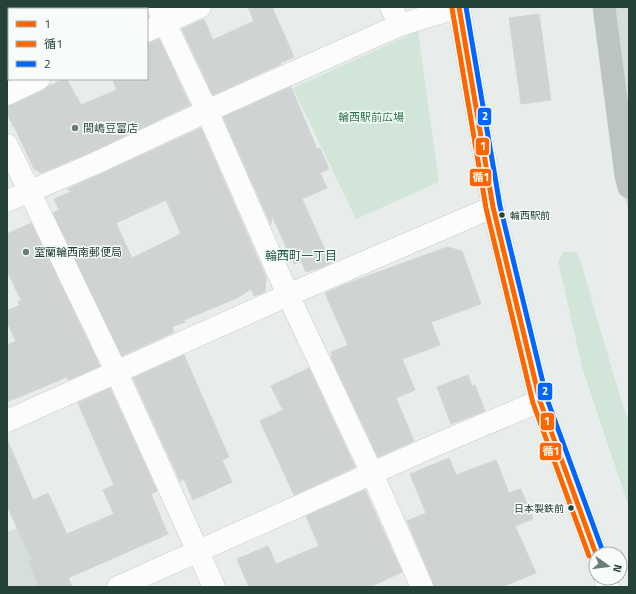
<svg xmlns="http://www.w3.org/2000/svg" width="636" height="594" viewBox="0 0 636 594" font-family="'Titillium Web','Noto Sans JP',sans-serif">
	<style>
		.built { fill: #d6dedb }
		.green { fill: #d1e6d8 }
		.building { fill: #cfd4d2; stroke: #d1d6d4; fill-rule: evenodd }
		.lines { fill: none; stroke-linecap: round; stroke-linejoin: round }
		.minor-casing { stroke: #c5cac8; stroke-width: 23 }
		.highway-casing { stroke: #c3ccc9; stroke-width: 23 }
		.minor { stroke: #fcfcfc; stroke-width: 22 }
		.highway { stroke: #bcc4c2; stroke-width: 22 }
		.bus-1-casing { stroke: #f7fbf9; stroke-width: 8 }
		.bus-2-casing { stroke: #f7fbf9; stroke-width: 8 }
		.bus-3-casing { stroke: #f7fbf9; stroke-width: 8 }
		.bus-1 { stroke: #f60; stroke-width: 5 }
		.bus-2 { stroke: #f60; stroke-width: 5 }
		.bus-3 { stroke: #06f; stroke-width: 5 }
		.poi-dot { fill: #697e78; stroke: #f7fbf9; stroke-width: 1.5 }
		.bus-dot { fill: #24423a; stroke: #f7fbf9; stroke-width: 1.5 }
		.labels { text-anchor: middle; dominant-baseline: central; stroke-width: 3; stroke-linejoin: round; paint-order: stroke }
		.bus-label { font-size: 10px; fill: #24423a; stroke: #f7fbf9; text-anchor: start }
		.park-label { font-size: 11px; fill: #2d7a4b; stroke: #f7fbf9 }
		.poi-label { font-size: 11px; fill: #24423a; stroke: #f7fbf9; text-anchor: start }
		.neighbourhood-label { font-size: 12px; fill: #1f5548; stroke: #f7fbf9 }
		.line-badge { stroke: #f7fbf9; stroke-width: 1.5 }
		.badge-label { font-size: 11px; text-anchor: middle; font-weight: bold; fill: #fff }
	</style>
	<rect width="100%" height="100%" fill="#e8edeb"/>
	<g class="built">
		<polygon points="595,7 629,7 629,213 613,160"/>
		<polygon points="43,518 73,587 7,587 7,532"/>
	</g>
	<g class="green">
		<polygon points="418,31 439,182 356,219 293,88"/>
		<polygon points="564,252 576,252 582,265 596,315 623,406 629,421 629,507 582,367 558,261"/>
	</g>
	<g class="building">
		<polygon points="248,7 272,7 294,57 280,63 281,64 213,95 182,29 204,19 213,40 254,21"/>
		<polygon points="539,14 551,100 521,104 509,18"/>
		<polygon points="159,39 190,105 91,152 41,173 34,169 14,126 13,127 7,112 7,106 12,105 44,90 49,86 65,79 67,79 76,97 77,97 81,105 117,90 112,79 147,79 147,43 152,42"/>
		<polygon points="291,87 317,149 320,148 329,169 320,173 327,188 302,199 331,263 314,270 314,269 306,272 301,261 294,264 272,216 271,225 223,117"/>
		<path d="M201,128L266,277L265,292L254,296L251,289L237,298L184,320L185,322L172,327L174,332L122,356L53,213L59,210L54,199L71,192L67,189L101,174ZM166,200L181,234L132,258L116,223Z"/>
		<polygon points="31,223 100,366 68,380 67,377 7,402 7,345 16,341 7,322 7,311 20,305 18,302 21,300 7,271 7,234"/>
		<polygon points="447,247 462,251 481,304 431,322 440,345 402,359 415,390 396,398 414,441 378,457 331,357 332,356 331,352 348,345 325,293 351,282"/>
		<polygon points="184,355 229,457 222,460 232,482 193,500 184,479 180,481 133,378"/>
		<polygon points="309,368 355,467 294,495 260,421 283,410 271,386"/>
		<polygon points="468,375 472,386 475,385 485,411 451,424 437,387"/>
		<polygon points="110,388 157,491 151,494 168,534 68,578 72,587 39,587 28,561 32,560 7,506 7,439 33,500 48,493 67,534 114,514 103,490 114,485 78,403"/>
		<polygon points="449,458 456,475 496,460 509,493 521,489 533,519 515,526 536,573 502,587 434,587 433,582 407,521 426,513 410,474"/>
		<polygon points="365,490 402,572 370,587 249,587 237,559 268,546 276,564 319,546 306,516"/>
	</g>
	<g class="lines">
		<g class="minor-casing">
			<g id="minor">
				<polyline points="158,7 165,23 207,111 288,295 372,473 422,587"/>
				<polyline points="391,7 400,25"/>
				<polyline points="459,7 493,207 540,401 596,554"/>
				<polyline points="147,31 200,7"/>
				<polyline points="7,94 39,79"/>
				<polyline points="7,145 116,371 214,587"/>
				<polyline points="7,201 96,163 207,111 400,25 459,7"/>
				<polyline points="7,421 288,295 493,207"/>
				<polyline points="605,578 608,587"/>
				<polyline points="118,587 431,447 540,401"/>
			</g>
		</g>
		<g class="highway-casing">
			<polyline id="highway" points="604,7 626,176 629,187"/>
		</g>
		<use href="#minor" class="minor"/>
		<use href="#highway" class="highway"/>
		<g class="bus-1-casing">
			<polyline id="bus-1" points="459,7 493,207 540,401 596,554"/>
		</g>
		<g class="bus-2-casing">
			<polyline id="bus-2" points="452,8 486,208 533,403 589,556"/>
		</g>
		<g class="bus-3-casing">
			<polyline id="bus-3" points="466,7 500,206 547,399 603,552"/>
		</g>
		<use href="#bus-1" class="bus-1"/>
		<use href="#bus-2" class="bus-2"/>
		<use href="#bus-3" class="bus-3"/>
	</g>
	<g class="poi-dot">
		<circle cx="75" cy="128" r="4"/>
		<circle cx="26" cy="252" r="4"/>
	</g>
	<g class="bus-dot">
		<circle cx="502" cy="215" r="3.5"/>
		<circle cx="571" cy="508" r="3.5"/>
	</g>
	<g class="labels">
		<g class="bus-label">
			<text x="510" y="215">輪西駅前</text>
			<text x="564" y="508" text-anchor="end">日本製鉄前</text>
		</g>
		<g class="park-label">
			<text x="371" y="117">輪西駅前広場</text>
		</g>
		<g class="poi-label">
			<text x="83" y="128">間嶋豆富店</text>
			<text x="34" y="252">室蘭輪西南郵便局</text>
		</g>
		<g class="neighbourhood-label">
			<text x="301" y="255">輪西町一丁目</text>
		</g>
	</g>
	<g class="line-badge">
		<rect x="477" y="107" width="15" height="19" rx="4" fill="#06f"/>
		<rect x="475" y="137" width="15" height="19" rx="4" fill="#f60"/>
		<rect x="469" y="168" width="23" height="19" rx="4" fill="#f60"/>
		<rect x="537" y="382" width="16" height="19" rx="4" fill="#06f"/>
		<rect x="540" y="412" width="15" height="19" rx="4" fill="#f60"/>
		<rect x="539" y="442" width="23" height="19" rx="4" fill="#f60"/>
	</g>
	<g class="badge-label">
		<text x="485" y="120">2</text>
		<text x="483" y="150">1</text>
		<text x="481" y="181">循1</text>
		<text x="545" y="395">2</text>
		<text x="547" y="425">1</text>
		<text x="551" y="455">循1</text>
	</g>
	<rect width="636" height="594" fill="none" stroke="#24423a" stroke-width="16"/>
	<rect x="8" y="8" width="140" height="72" fill="#f7fbf9" stroke="#a3b1ad"/>
	<rect x="16" y="21" width="20" height="6" fill="#ff6600" stroke="#a3b1ad"/>
	<text x="44" y="28" font-size="12" fill="#24423a">1</text>
	<rect x="16" y="41" width="20" height="6" fill="#ff6600" stroke="#a3b1ad"/>
	<text x="44" y="48" font-size="12" fill="#24423a">循1</text>
	<rect x="16" y="61" width="20" height="6" fill="#0066ff" stroke="#a3b1ad"/>
	<text x="44" y="68" font-size="12" fill="#24423a">2</text>
	<g transform="translate(608 566) rotate(104)"><circle r="19" fill="#f7fbf9" stroke="#a3b1ad"/>
	<path d="M0-3L7 15L0 10L-7 15Z" fill="#697e78"/>
	<text y="-6" font-size="11" font-weight="bold" text-anchor="middle" fill="#24423a">N</text>
	</g>
</svg>
